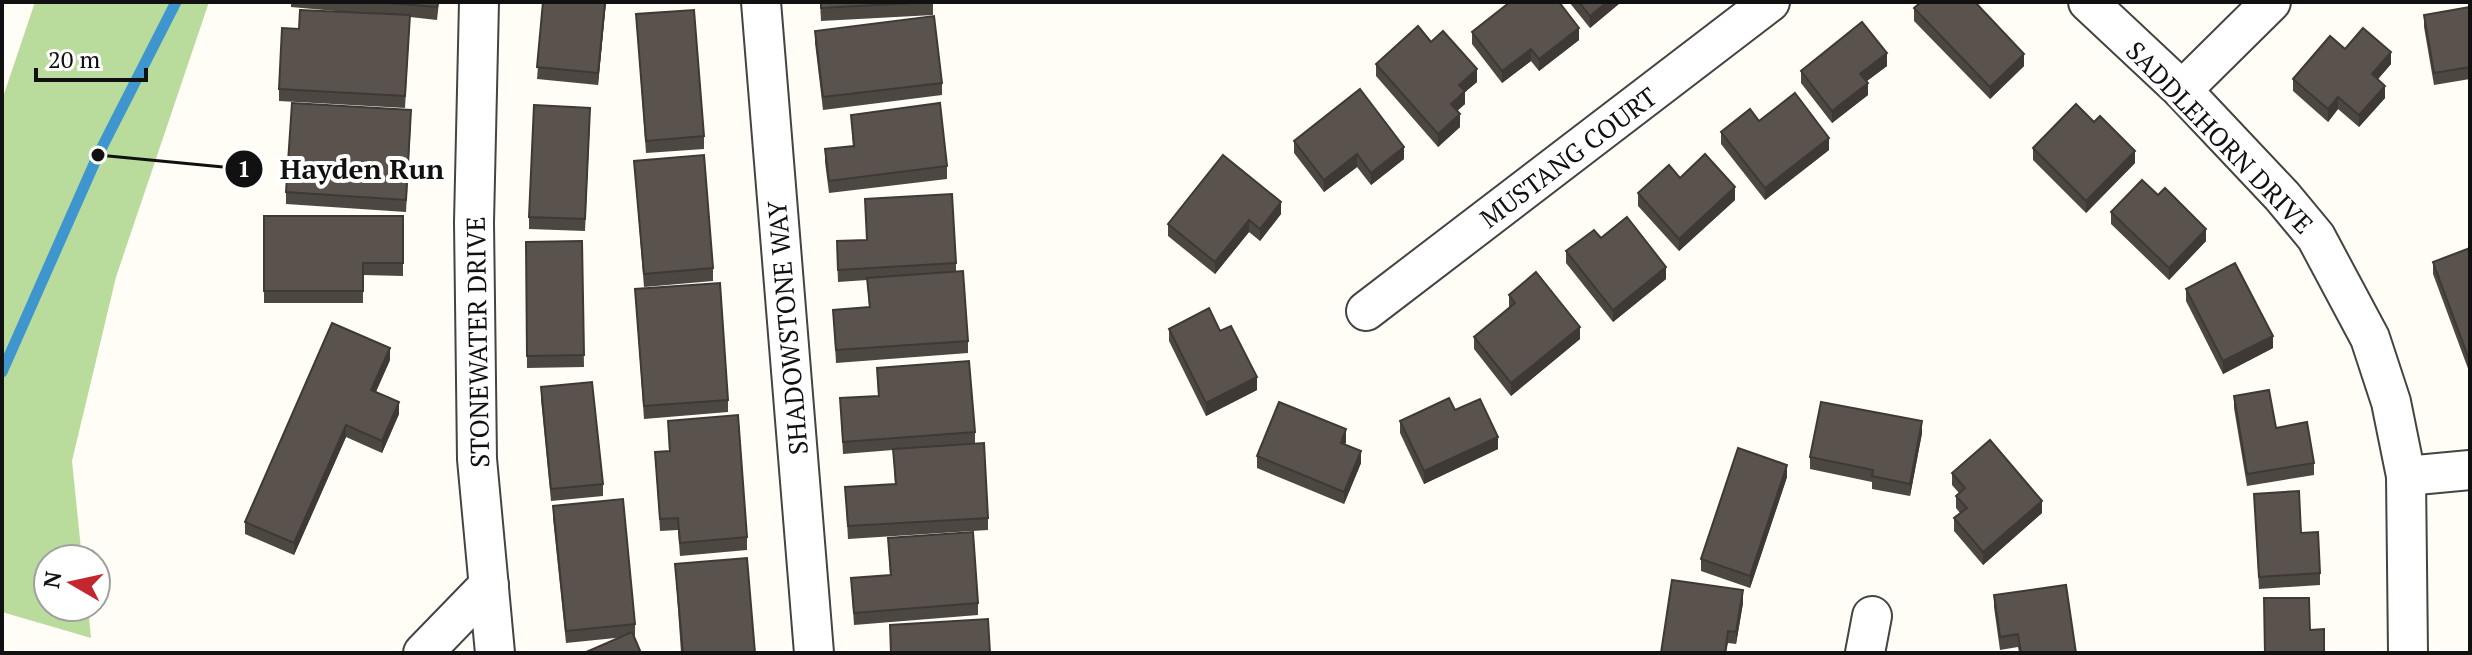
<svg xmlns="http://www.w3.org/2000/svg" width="2472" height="655" viewBox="0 0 2472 655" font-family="'PT Serif',serif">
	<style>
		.forest { fill: #b9dc9c }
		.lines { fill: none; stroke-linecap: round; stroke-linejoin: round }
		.stream { stroke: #3f96cf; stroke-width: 11 }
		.street-casing { stroke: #444; stroke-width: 42 }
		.street { stroke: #fff; stroke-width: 38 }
		.wall { fill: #4d4742 }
		.shaded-wall { fill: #3f3936 }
		.building { fill: #5a524d; stroke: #3f3936; stroke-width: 2 }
		.labels { text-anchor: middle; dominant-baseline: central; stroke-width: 8; stroke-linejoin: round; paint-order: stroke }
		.street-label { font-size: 26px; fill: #111; stroke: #fff }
		.leader { fill: none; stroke: #111; stroke-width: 3 }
		.callout-dot { fill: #111; stroke: #fff; stroke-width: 3 }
		.mark-label { font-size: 24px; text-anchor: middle; font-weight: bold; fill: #fff }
		.callout-label { font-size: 28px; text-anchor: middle; font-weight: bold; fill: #111; stroke: #fff; stroke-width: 8; stroke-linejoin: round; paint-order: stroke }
	</style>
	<rect width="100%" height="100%" fill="#fffdf5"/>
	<polygon class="forest" points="35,2 209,2 116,277 72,461 82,559 48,559 48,607 88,607 91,638 2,612 2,100"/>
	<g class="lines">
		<polyline class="stream" points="2,372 98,155 176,2"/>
		<g class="street-casing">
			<g id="street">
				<polyline points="479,2 474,222 477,459 495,653"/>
				<polyline points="761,2 814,653"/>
				<polyline points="2088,2 2182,90 2282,196 2316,237 2370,338 2391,402 2406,476 2408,653"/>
				<polyline points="2182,90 2271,2"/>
				<polyline points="1366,311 1770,2"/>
				<polyline points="2406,476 2470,470"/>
				<polyline points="423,653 489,585"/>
				<polyline points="1865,653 1872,616"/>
			</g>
		</g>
		<use href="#street" class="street"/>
	</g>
	<g class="wall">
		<polygon points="291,2 439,2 437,20 410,17 405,108 279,101 279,89 299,29 358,13 291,7"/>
		<polygon points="543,2 606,2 598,85 537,79"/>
		<polygon points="820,2 933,2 933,15 821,21"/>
		<polygon points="1569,2 1620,2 1620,3 1590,28"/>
		<polygon points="2470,7 2470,79 2434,85 2424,27 2424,15"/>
		<polygon points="1914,8 2024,66 1990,99 1914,21"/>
		<polygon points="636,14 704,136 704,149 646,153"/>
		<polygon points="815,31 942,83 942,95 823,110 815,43"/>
		<polygon points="1472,32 1579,40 1539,71 1531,61 1502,83 1472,44"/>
		<polygon points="1431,42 1477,82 1465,92 1465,104 1457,111 1460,127 1438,147 1376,76 1376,64"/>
		<polygon points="2345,49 2391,64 2378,79 2385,98 2359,127 2338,109 2328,122 2293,91 2293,79"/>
		<polygon points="1887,66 1867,81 1868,95 1832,123 1801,83 1801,71"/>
		<polygon points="851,115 947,166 947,179 829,193 825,162 825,149 853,146"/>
		<polygon points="590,120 585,231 529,229 529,217"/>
		<polygon points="1759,121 1829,150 1765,200 1721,144 1721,132"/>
		<polygon points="411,122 406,212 286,204 286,192"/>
		<polygon points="1294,141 1404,159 1371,185 1357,167 1324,192 1294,153"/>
		<polygon points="2033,148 2135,163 2086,213 2033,160"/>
		<polygon points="634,161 713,268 713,281 644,287"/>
		<polygon points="1680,178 1735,200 1679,251 1638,206 1638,193"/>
		<polygon points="865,199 956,263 956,271 968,341 968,353 836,363 833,310 869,307 867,280 838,282 837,254 837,241 867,240"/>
		<polygon points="2111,212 2206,241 2169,280 2111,224"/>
		<polygon points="1281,214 1260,241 1249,232 1215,274 1168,236 1168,224"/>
		<polygon points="264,216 403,216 403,276 363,275 363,303 264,303"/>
		<polygon points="1601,238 1666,279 1613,322 1566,263 1566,251"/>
		<polygon points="582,241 584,367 527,368 526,242"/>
		<polygon points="2470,248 2470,374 2433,274 2433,262"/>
		<polygon points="635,289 728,400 728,412 644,419"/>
		<polygon points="2186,289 2273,348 2223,374 2186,301"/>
		<polygon points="1509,295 1580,339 1511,396 1474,349 1474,337 1509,308"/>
		<polygon points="1169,329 1220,331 1257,390 1206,416 1169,341"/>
		<polygon points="390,360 376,392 399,414 382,453 346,437 294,555 245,534 245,522"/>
		<polygon points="877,368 975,432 975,444 988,518 988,530 848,539 845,487 895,484 893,450 843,454 840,398 878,396"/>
		<polygon points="541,387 603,484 603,496 551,501 541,399"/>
		<polygon points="2234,396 2276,428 2314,463 2314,475 2247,486 2234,408"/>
		<polygon points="1455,410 1498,449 1424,484 1400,433 1400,421"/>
		<polygon points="668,421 747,537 747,550 680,556 678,530 660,531 655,452 669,451"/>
		<polygon points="1922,433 1910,496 1872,489 1872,482 1810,469 1810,457"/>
		<polygon points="1346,442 1345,444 1361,463 1344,504 1257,468 1257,456"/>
		<polygon points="1952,473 2042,513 1983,565 1954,531 1954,518 1960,513 1956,508 1956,496 1959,493 1952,485"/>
		<polygon points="1787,477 1750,588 1701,571 1701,559"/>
		<polygon points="2254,494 2301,533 2320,573 2320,585 2259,589"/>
		<polygon points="553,506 635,624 635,636 566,643 553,518"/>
		<polygon points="888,538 978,603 978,615 854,625 851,578 890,575"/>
		<polygon points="675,564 755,653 681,653"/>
		<polygon points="1994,595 2076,653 2019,653 2018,647 2000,650 1994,607"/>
		<polygon points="1743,603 1736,644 1728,643 1726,653 1661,653"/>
	</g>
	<g class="shaded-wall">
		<polygon points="605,2 606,2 598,85 598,73"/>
		<polygon points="1607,2 1620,2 1620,3 1590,28 1590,16"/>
		<polygon points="1579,28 1579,40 1539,71 1539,59"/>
		<polygon points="1531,49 1531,61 1502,83 1502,71"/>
		<polygon points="2391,52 2391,64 2372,86 2372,74"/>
		<polygon points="1887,53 1887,66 1860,86 1860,74"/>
		<polygon points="2024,54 2024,66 1990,99 1990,87"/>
		<polygon points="1477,69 1477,82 1465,92 1465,104 1451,116 1451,104 1459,85"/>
		<polygon points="1868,83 1868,95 1832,123 1832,111"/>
		<polygon points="2385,86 2385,98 2359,127 2359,115"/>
		<polygon points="2338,97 2338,109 2328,122 2328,109"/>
		<polygon points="1460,114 1460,127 1438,147 1438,134"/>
		<polygon points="1829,138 1829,150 1765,200 1765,188"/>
		<polygon points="1404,147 1404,159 1371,185 1371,173"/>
		<polygon points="2135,151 2135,163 2086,213 2086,201"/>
		<polygon points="1357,154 1357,167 1324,192 1324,180"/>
		<polygon points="1735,187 1735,200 1679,251 1679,239"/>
		<polygon points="1281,202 1281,214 1260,241 1260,229"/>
		<polygon points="1249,220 1249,232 1215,274 1215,262"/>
		<polygon points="2206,229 2206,241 2169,280 2169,268"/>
		<polygon points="1666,267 1666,279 1613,322 1613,310"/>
		<polygon points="1580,327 1580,339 1511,396 1511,383"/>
		<polygon points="2273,336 2273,348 2223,374 2223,361"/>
		<polygon points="390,348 390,360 371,402 371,390"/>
		<polygon points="1257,377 1257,390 1206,416 1206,403"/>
		<polygon points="399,402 399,414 382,453 382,441"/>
		<polygon points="1922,421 1922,433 1910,496 1910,484"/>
		<polygon points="346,425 346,437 294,555 294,543"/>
		<polygon points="1346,429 1346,442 1341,455 1341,443"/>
		<polygon points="1498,437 1498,449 1424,484 1424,471"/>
		<polygon points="1361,451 1361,463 1344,504 1344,492"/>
		<polygon points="1787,465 1787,477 1750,588 1750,576"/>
		<polygon points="2042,501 2042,513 1983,565 1983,552"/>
		<polygon points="1743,590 1743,603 1736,644 1736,632"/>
	</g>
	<g class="building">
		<polygon points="376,2 438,2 437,7"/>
		<polygon points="543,2 605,2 598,73 537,67"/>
		<polygon points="821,2 933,2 821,8"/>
		<polygon points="1510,2 1559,2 1579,28 1539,59 1531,49 1502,71 1472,32"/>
		<polygon points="1579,2 1607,2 1590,16"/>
		<polygon points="1921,2 1975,2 2024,54 1990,87 1914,8"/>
		<polygon points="2470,7 2470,67 2434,73 2424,15"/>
		<polygon points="300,10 410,15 405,96 279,89 282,28 299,29"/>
		<polygon points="694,10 704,136 646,141 636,14"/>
		<polygon points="934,16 942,83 823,97 815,31"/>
		<polygon points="1862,22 1887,53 1860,74 1868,83 1832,111 1801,71"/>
		<polygon points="1418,26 1431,42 1443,31 1477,69 1459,85 1465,91 1451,104 1460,114 1438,134 1376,64"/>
		<polygon points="2363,28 2391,52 2372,74 2385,86 2359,115 2338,97 2328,109 2293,79 2330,36 2345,49"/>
		<polygon points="1360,89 1404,147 1371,173 1357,154 1324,180 1294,141"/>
		<polygon points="1795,93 1829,138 1765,188 1721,132 1750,109 1759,121"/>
		<polygon points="292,103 411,110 406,200 286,192"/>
		<polygon points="940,103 947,166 829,181 825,149 854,146 851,115"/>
		<polygon points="2076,104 2094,122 2100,116 2135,151 2086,201 2033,148"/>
		<polygon points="534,105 590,108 585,219 529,217"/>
		<polygon points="1705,154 1735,187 1679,239 1638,193 1669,165 1680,178"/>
		<polygon points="704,155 713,268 644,274 634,161"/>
		<polygon points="1223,155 1281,202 1260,229 1249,220 1215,262 1168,224"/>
		<polygon points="2142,180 2158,195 2165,188 2206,229 2169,268 2111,212"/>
		<polygon points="952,194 956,263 838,270 837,241 867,240 865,199"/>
		<polygon points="264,216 403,216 403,263 363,263 363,291 264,291"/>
		<polygon points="1627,217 1666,267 1613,310 1566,251 1594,230 1601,238"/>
		<polygon points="582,241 584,355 527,356 526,242"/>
		<polygon points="2470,248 2470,362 2433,262"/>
		<polygon points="2235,263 2273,336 2223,361 2186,289"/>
		<polygon points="963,271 968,341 836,350 833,310 870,307 867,278"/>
		<polygon points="1536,272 1580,327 1511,383 1474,337 1515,303 1509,295"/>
		<polygon points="720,283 728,400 644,406 635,289"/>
		<polygon points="1209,308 1220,331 1231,326 1257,377 1206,403 1169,329"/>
		<polygon points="332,323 390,348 371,390 399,402 382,441 346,425 294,543 245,522"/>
		<polygon points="969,361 975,432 843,442 840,398 879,396 877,368"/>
		<polygon points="592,382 603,484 551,489 541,387"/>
		<polygon points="2269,390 2276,428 2307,422 2314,463 2247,474 2234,396"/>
		<polygon points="1449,398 1455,410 1480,399 1498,437 1424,471 1400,421"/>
		<polygon points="1279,402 1346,429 1341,443 1361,451 1344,492 1257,456"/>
		<polygon points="1821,402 1922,421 1910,484 1872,476 1873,470 1810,457"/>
		<polygon points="738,415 747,537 680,543 678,518 660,519 655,452 670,451 668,421"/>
		<polygon points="1990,440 2042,501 1983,552 1954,518 1967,508 1956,496 1965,488 1952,473"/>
		<polygon points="984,443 988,518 848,526 845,487 896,484 893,449"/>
		<polygon points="1738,448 1787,465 1750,576 1701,559"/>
		<polygon points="2299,491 2301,533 2318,532 2320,573 2259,577 2254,494"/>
		<polygon points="623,499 635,624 566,631 553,506"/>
		<polygon points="973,532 978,603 854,613 851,578 891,575 888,538"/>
		<polygon points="747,558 755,653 683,653 675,564"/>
		<polygon points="1672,580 1743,590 1736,632 1728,631 1725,653 1661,653"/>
		<polygon points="2066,585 2076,653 2021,653 2018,634 2000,637 1994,595"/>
		<polygon points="2264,598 2309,598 2310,630 2324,629 2324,653 2265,653"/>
		<polygon points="988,619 990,653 891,653 890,625"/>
		<polygon points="632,632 641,653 584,653"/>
	</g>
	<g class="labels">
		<g class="street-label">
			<text transform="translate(2220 137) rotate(46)">SADDLEHORN DRIVE</text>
			<text transform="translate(1568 157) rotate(-37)">MUSTANG COURT</text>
			<text transform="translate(787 328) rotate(-95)">SHADOWSTONE WAY</text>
			<text transform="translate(477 342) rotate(-91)">STONEWATER DRIVE</text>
		</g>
	</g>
	<path class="leader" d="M98 155L244 169"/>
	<g class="callout-dot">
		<circle cx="98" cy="155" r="8"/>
		<circle cx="244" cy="169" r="20"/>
	</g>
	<g class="mark-label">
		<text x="244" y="177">1</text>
	</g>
	<g class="callout-label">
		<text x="362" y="179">Hayden Run</text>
	</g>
	<rect width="2472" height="655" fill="none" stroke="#111111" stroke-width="8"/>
	<g transform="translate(72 583) rotate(279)"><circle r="38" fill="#ffffff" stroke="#a0a0a0" stroke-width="2"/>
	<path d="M0-6L14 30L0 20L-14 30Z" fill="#c4262e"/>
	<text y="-12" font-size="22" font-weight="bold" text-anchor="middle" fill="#111111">N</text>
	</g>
	<path d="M36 68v12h110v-12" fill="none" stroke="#111111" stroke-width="4"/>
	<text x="48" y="68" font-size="24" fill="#111111" stroke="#ffffff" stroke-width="6" paint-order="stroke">20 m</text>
</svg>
